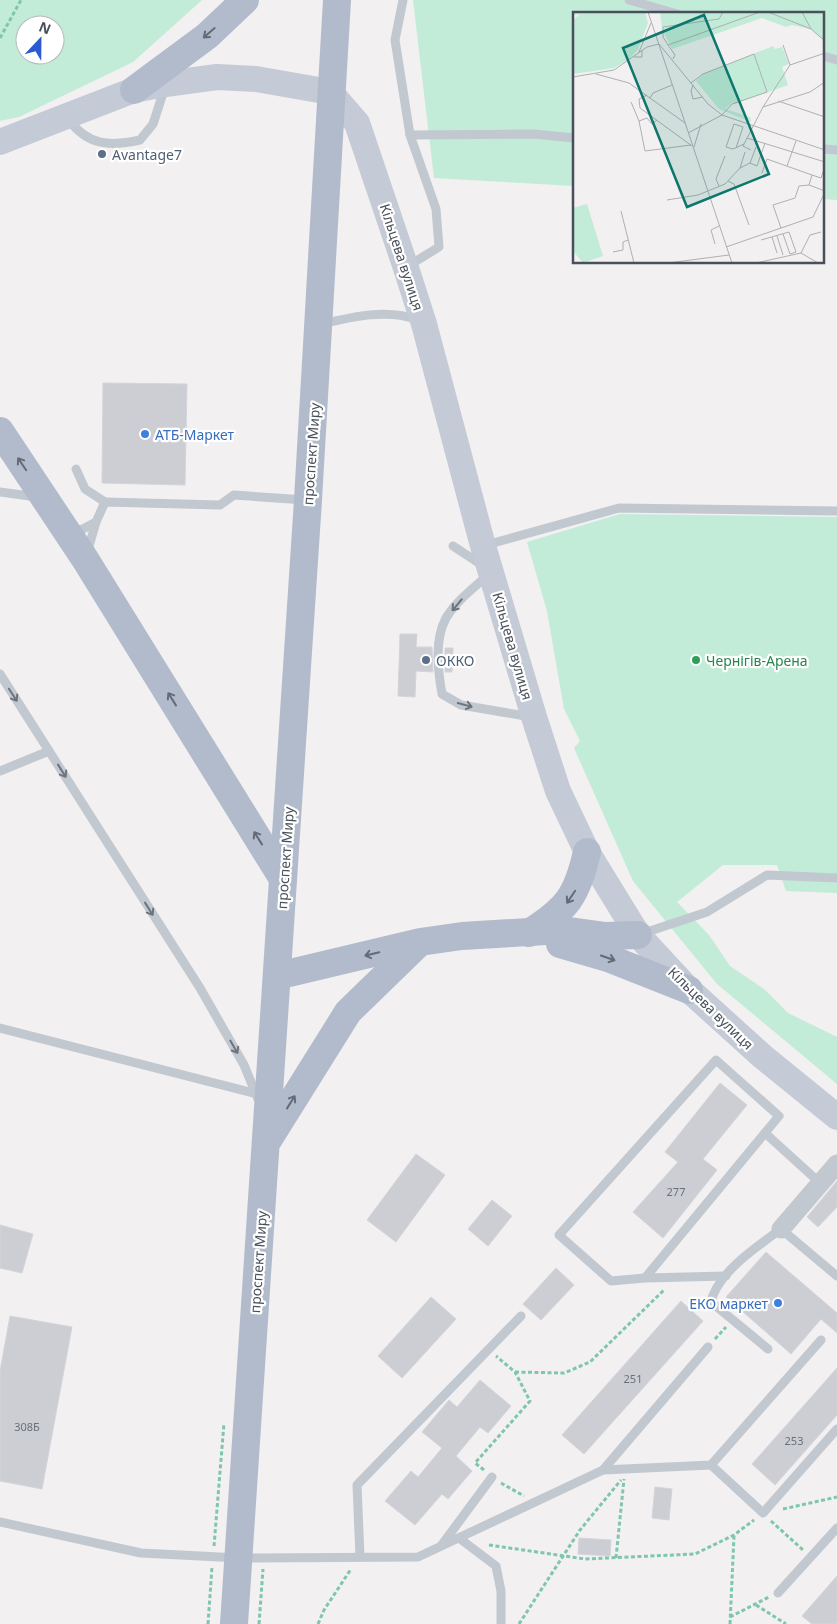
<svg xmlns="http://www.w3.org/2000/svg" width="837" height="1624" viewBox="0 0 837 1624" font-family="'Noto Sans',sans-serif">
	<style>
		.green { fill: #c2ebd8; fill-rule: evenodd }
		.building { fill: #cdced4; stroke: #d4d5da }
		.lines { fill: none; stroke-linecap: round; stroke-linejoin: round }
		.path { stroke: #7ec6ad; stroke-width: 3; stroke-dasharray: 4 2.5; stroke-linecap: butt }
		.lane { stroke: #c1c8d0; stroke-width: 9 }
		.street { stroke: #c1c8d0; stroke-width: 19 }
		.secondary { stroke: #c4cad6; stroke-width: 26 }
		.primary { stroke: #b2bbcb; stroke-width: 28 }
		.oneway { stroke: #636b77 }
		.oneway2 { stroke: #6d747e }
		.service-dot { fill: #5c6f8a; stroke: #fff; stroke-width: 2 }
		.shop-dot { fill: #3f7fe0; stroke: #fff; stroke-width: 2 }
		.leisure-dot { fill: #2e9e5b; stroke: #fff; stroke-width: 2 }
		.labels { text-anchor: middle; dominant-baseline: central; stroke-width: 4.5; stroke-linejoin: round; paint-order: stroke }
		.number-label { font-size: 11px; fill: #6a7079 }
		.service-label { font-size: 14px; fill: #4e5e75; stroke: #fff; text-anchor: start }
		.street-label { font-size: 14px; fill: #49505b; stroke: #fff }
		.shop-label { font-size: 14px; fill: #366cbe; stroke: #fff; text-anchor: start }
		.leisure-label { font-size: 14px; fill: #27864d; stroke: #fff; text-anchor: start }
		.inset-road { fill: none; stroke: #aeb0b4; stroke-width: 1 }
		.view { fill: #0f766e; fill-opacity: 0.15; stroke: #0f766e; stroke-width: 2.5 }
		.inset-edge { fill: none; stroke: #49505b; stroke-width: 2.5 }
	</style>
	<rect width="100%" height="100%" fill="#f2f0f0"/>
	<g class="green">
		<path d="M0,0H202L133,62L19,117L0,121ZM25,25H55V55H25Z"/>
		<polygon points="413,0 837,0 837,200 823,199 823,14 574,14 574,186 434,178"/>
		<polygon points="620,514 837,517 837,893 786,891 777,865 723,865 677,902 709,935 730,966 764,989 788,1013 837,1037 837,1084 717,984 633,881 574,748 580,741 564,709 547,611 527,542"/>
	</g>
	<g class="building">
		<polygon points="103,383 187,384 185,485 102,483"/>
		<polygon points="400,634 417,634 416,647 432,647 433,672 416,671 415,697 398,696"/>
		<polygon points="445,648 453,648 452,672 445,672"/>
		<polygon points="720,1083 747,1105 703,1159 717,1170 663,1238 633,1212 678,1162 665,1152"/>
		<polygon points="416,1154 445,1175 396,1242 367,1220"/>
		<polygon points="837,1181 837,1207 818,1227 807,1217"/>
		<polygon points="492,1200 512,1216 488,1246 468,1229"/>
		<polygon points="0,1225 33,1234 22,1273 0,1268"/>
		<polygon points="766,1252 837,1313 837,1333 821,1319 791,1354 726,1297"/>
		<polygon points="556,1268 574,1285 541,1320 523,1304"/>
		<polygon points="431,1297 456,1319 402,1378 378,1356"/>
		<polygon points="681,1301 703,1321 584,1454 562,1435"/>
		<polygon points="10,1316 72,1327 42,1489 0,1481 0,1371"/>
		<polygon points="837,1368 837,1415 775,1485 752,1464"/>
		<polygon points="480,1380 511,1406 488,1433 480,1427 456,1456 472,1471 448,1499 442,1494 415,1525 385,1501 411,1471 418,1477 442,1448 422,1432 449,1400 457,1407"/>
		<polygon points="655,1487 672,1489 669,1520 652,1518"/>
		<polygon points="579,1538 611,1540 610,1556 578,1554"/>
		<polygon points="837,1576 837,1624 812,1624 802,1616"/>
	</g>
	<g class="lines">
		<g class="path">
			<polyline points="0,38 21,0"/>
			<polyline points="715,1339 726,1327"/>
			<polyline points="515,1372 564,1373 590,1362 665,1289"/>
			<polyline points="484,1470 475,1463 530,1401 515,1372 496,1356"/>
			<polyline points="501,1483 524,1496"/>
			<polyline points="783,1509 837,1497"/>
			<polyline points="771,1521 803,1550"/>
			<polyline points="489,1545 585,1559 695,1554 734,1535 754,1520"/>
			<polyline points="214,1546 224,1423"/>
			<polyline points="616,1558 624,1479"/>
			<polyline points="756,1605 786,1624"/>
			<polyline points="730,1617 769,1597"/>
			<polyline points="208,1624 212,1567"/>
			<polyline points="259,1624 263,1569"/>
			<polyline points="318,1624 324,1610 351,1569"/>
			<polyline points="519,1624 580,1530 621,1480"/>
			<polyline points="730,1624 734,1536"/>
		</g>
		<g class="lane">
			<polyline points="403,0 395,40 410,135 534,134 574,138"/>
			<polyline points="629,0 677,14"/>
			<polyline points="823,56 837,60"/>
			<path d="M68,119C87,145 109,147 140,140L153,124L165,87"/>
			<polyline points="823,149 837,150"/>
			<polyline points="408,266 439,247 436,209 410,135"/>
			<path d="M322,324C351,317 389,308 417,320"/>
			<polyline points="76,469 85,489 105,502"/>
			<polyline points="0,492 37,497"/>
			<polyline points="71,531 83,529 96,522"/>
			<polyline points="486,545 619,508 837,511"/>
			<polyline points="453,546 482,565"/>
			<polyline points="87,553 96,522 105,502 220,505 234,495 305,500"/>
			<path d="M489,574C475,587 456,601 446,618C434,640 438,671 442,694L461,705L531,717"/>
			<polyline points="0,674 200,988 244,1065 258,1099"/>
			<polyline points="0,771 49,751"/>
			<polyline points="641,934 707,912 767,875 837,878"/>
			<polyline points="0,1028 257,1094"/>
			<polyline points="765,1133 820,1183"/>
			<polyline points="645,1278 779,1116 716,1060 559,1235 611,1281 645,1278 726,1276"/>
			<path d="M768,1349L711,1302C717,1273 758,1246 781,1229L837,1276"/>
			<polyline points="711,1465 763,1513 837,1429"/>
			<polyline points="603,1470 711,1465 821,1340"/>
			<polyline points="0,1522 141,1553 239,1558 418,1557 603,1470 708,1347"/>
			<polyline points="459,1538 496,1566 501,1591 501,1624"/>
			<polyline points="441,1546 492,1477"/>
			<polyline points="360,1557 357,1485 521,1316"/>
			<polyline points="778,1593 837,1528"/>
		</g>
		<polyline class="street" points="781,1229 837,1164"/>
		<polyline class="secondary" points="0,142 134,90 165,84 217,77 256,79 330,92 357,123 406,268 424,324 483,546 534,717 558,791 587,852 638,935 689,990 762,1056 837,1117"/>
		<g class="primary">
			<polyline points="134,90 207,36 245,0"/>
			<polyline points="0,431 85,559 283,879"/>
			<path d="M529,933C567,909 577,896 587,852"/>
			<polyline points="560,944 608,958 689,990"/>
			<polyline points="277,976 420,942 462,936 562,930 606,936 638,935"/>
			<polyline points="268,1140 348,1012 417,945"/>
			<polyline points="234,1624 308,500 337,0"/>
		</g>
	</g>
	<defs><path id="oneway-shaft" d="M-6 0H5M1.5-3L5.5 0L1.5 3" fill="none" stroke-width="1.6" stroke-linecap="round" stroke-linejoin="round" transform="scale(1.25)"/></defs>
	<g class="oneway">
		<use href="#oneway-shaft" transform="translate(209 33) rotate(139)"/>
		<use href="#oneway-shaft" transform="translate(22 464) rotate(-124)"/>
		<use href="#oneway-shaft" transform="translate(172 699) rotate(-122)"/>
		<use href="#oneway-shaft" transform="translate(258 838) rotate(-122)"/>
		<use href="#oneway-shaft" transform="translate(571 897) rotate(124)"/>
		<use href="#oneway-shaft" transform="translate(372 954) rotate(166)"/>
		<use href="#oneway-shaft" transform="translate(608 958) rotate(19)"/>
		<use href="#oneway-shaft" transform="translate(291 1102) rotate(-58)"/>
	</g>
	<g class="oneway2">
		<use href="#oneway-shaft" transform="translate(457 605) rotate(130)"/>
		<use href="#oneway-shaft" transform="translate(13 695) rotate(57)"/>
		<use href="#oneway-shaft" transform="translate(465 705) rotate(15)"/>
		<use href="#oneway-shaft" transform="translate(62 771) rotate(58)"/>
		<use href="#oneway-shaft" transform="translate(149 909) rotate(58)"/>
		<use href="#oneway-shaft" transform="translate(234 1047) rotate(60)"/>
	</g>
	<g class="service-dot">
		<circle cx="102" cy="154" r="5"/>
		<circle cx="426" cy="660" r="5"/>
	</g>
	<g class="shop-dot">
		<circle cx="145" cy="434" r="5"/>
		<circle cx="778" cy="1303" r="5"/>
	</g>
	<circle class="leisure-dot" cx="696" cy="660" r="5"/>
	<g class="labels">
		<g class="number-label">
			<text x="676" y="1191">277</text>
			<text x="633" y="1378">251</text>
			<text x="27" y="1426">308Б</text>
			<text x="794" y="1440">253</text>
		</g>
		<g class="service-label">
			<text x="112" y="154">Avantage7</text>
			<text x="436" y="660">ОККО</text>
		</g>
		<g class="street-label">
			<text transform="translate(402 257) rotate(72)">Кільцева вулиця</text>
			<text transform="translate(311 454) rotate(-86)">проспект Миру</text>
			<text transform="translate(513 646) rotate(74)">Кільцева вулиця</text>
			<text transform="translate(285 858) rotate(-86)">проспект Миру</text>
			<text transform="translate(711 1008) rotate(44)">Кільцева вулиця</text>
			<text transform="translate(258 1262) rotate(-86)">проспект Миру</text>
		</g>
		<g class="shop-label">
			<text x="155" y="434">АТБ-Маркет</text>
			<text x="768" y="1303" text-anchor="end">ЕКО маркет</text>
		</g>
		<g class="leisure-label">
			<text x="706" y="660">Чернігів-Арена</text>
		</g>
	</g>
	<g transform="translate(573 12)">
		<rect width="251" height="251" fill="#f2f0f0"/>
		<path d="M0,0H72L75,11L65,37L56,47L41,56L0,62V8L7,2L0,3ZM87,0H251V29L238,17L219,13L213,15L189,6L99,37L89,17ZM200,34L202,37L209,35L216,52L209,55L215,73L162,92L160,90L152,97L177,105L178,110L146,97L123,69L130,62ZM14,192L30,244L10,251L0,239V196Z" fill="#c2ebd8"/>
		<path class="inset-road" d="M75,0L159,251M150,0L146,7L90,15V25L95,33L187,0M195,0L238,17M229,0L238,17L252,29M86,32L135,92L149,103L252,138M95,33L102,43L100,47M210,33L217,53M66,40L78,11M61,45H69V38M23,62L56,71L112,111M0,65L41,58L74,35L86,32M118,71L130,62L181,42L194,80L159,92L149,103M120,73L118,79L120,87L130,85M74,83L66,87L67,96L119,134M77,86L80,81L99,73M205,89L252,105M58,90L66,109L72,139L118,133M190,95L217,53L252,41M66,109L74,106L79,112L84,108M115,121L149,103M174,126L252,150M121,135L128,112M163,136L170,115L161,112L153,135L160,137L171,132M178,138L170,134L190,95L237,80L252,70M177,151L184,154L192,131M214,154L223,129M167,156L177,151L183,135M250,160L248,166L239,163L236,173L252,179M189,161L194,147L239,163M155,169L161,172L176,213M146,174L143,167L152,144M94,188L125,183L152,172L167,156L172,140M48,199L61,251M208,216L200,193L222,186L226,174L236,173M204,224L210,243M199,225L204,241M188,228L216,220L223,240L217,242L210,222M142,232L138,218L146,214M153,235L240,205L252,180M40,240L50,238V230L55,228M228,241L245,251M95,251L156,243M183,251L228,241L237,223L248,220"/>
		<path class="view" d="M131,3L196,162L114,195L50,36Z"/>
		<rect width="251" height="251" class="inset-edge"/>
	</g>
	<g transform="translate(40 40) rotate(22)"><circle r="24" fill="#ffffff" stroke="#b6b9bd"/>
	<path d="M0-4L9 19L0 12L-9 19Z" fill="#2b5bd1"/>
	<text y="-8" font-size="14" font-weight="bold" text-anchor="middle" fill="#49505b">N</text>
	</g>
</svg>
